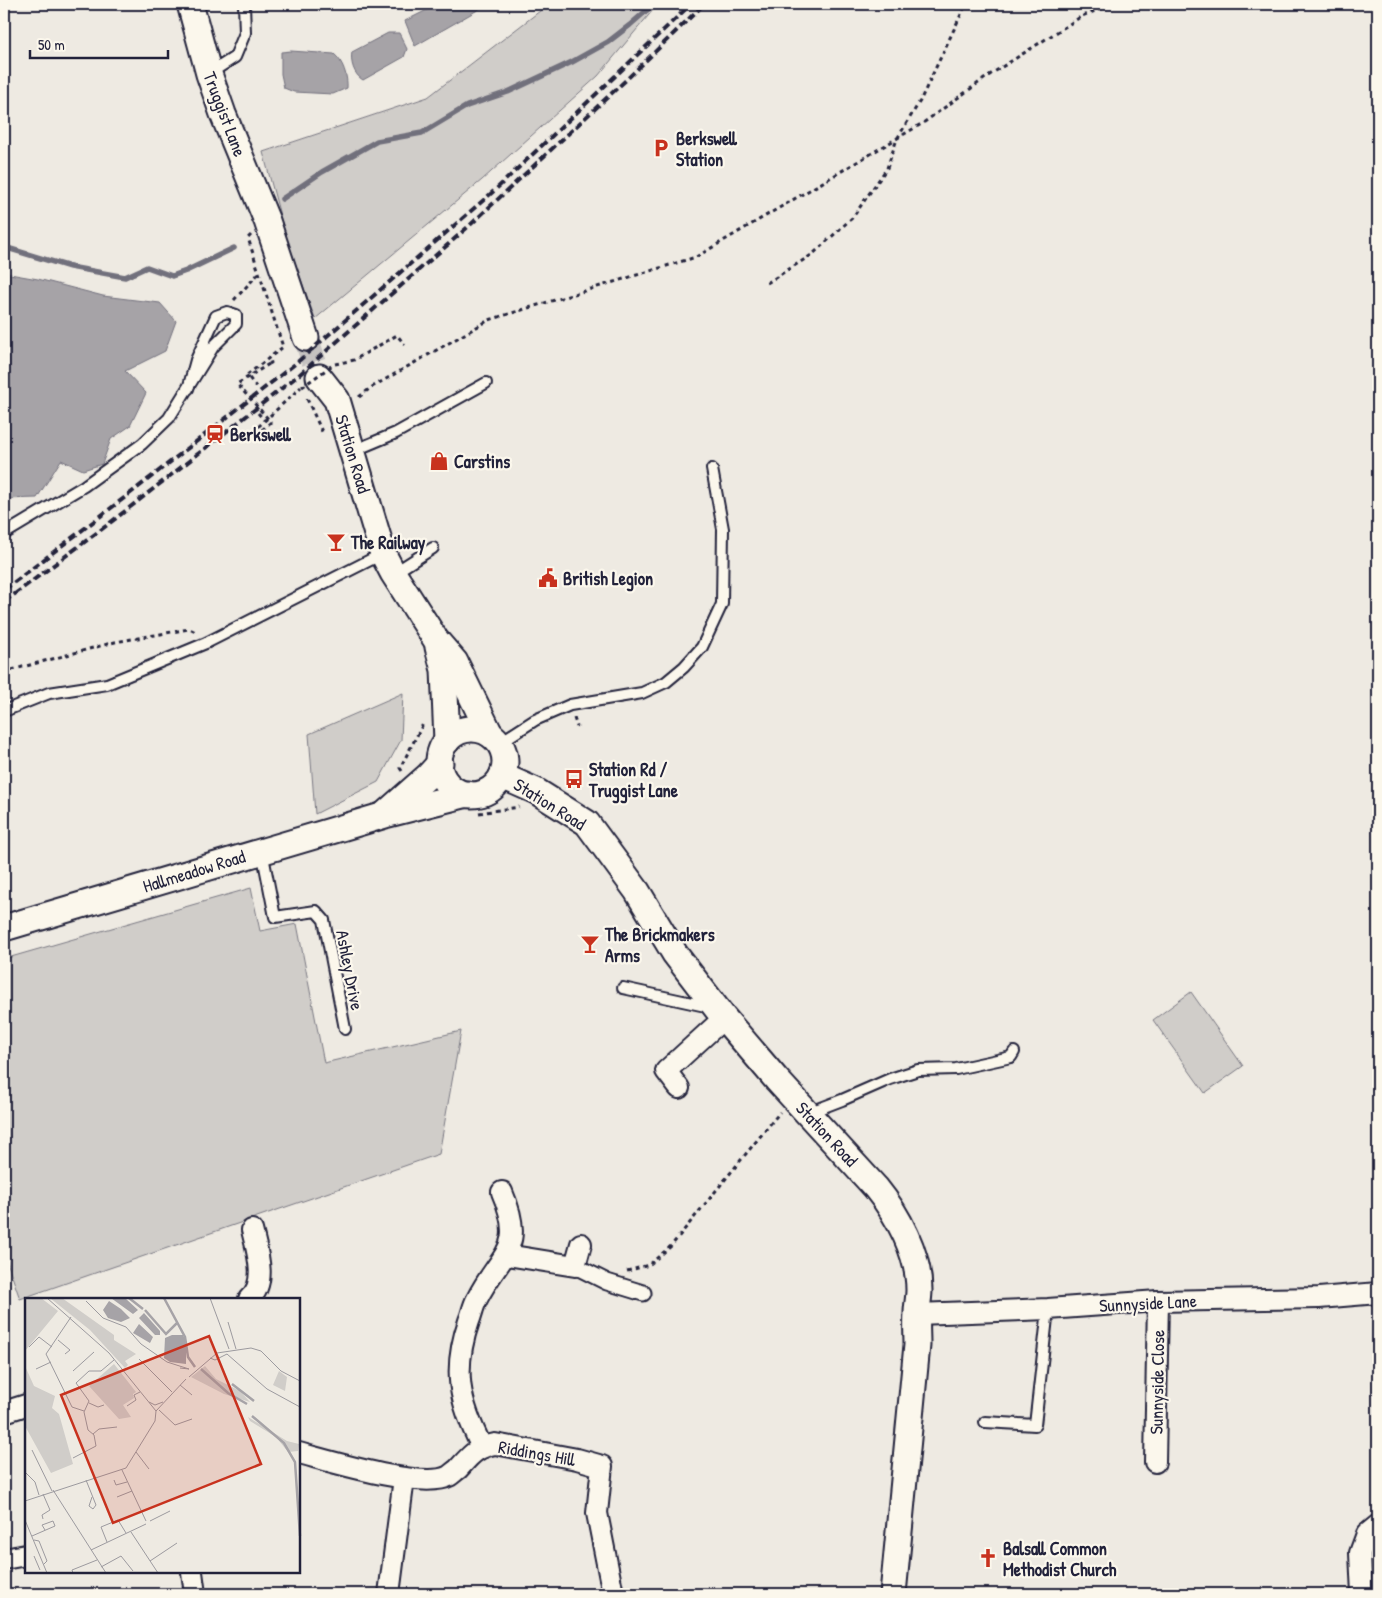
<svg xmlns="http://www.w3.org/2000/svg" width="1382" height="1598" viewBox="0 0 1382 1598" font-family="'Patrick Hand',sans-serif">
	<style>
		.green { fill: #d0cdc9; stroke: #797882 }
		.water { fill: #a6a3a7; stroke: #716f7c }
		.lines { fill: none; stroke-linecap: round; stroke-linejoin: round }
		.stream { stroke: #716f7c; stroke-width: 5.5 }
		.tertiary-tunnel { stroke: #c5c2c1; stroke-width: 25; stroke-dasharray: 25 12; stroke-linecap: butt }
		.service-casing { stroke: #22223b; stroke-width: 14 }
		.pedestrian-casing { stroke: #22223b; stroke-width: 19 }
		.minor-casing { stroke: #22223b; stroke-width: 24 }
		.tertiary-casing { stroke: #22223b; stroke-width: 29 }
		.path { stroke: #22223b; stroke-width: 3; stroke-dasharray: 4 4; stroke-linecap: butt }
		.service { stroke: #fbf7ec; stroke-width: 10 }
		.pedestrian { stroke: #fbf7ec; stroke-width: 15 }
		.minor { stroke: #fbf7ec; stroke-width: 20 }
		.tertiary { stroke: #fbf7ec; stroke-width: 25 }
		.rail { stroke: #22223b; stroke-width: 4; stroke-dasharray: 8 4; stroke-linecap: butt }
		.path-bridge { stroke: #22223b; stroke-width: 3; stroke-dasharray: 4 4; stroke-linecap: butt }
		.labels { text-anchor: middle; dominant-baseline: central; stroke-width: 4.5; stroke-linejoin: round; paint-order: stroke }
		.street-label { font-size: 18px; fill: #22223b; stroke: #fbf7ec }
		.poi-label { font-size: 18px; font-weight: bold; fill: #22223b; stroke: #fbf7ec; text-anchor: start }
		.inset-river { fill: none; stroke: #a6a3a7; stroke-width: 2.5 }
		.inset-road { fill: none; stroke: #9c9a9f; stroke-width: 1 }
		.view { fill: #c8321e; fill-opacity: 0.15; stroke: #c8321e; stroke-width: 2.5 }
		.inset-edge { fill: none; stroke: #22223b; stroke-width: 2.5 }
	</style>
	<rect width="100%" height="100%" fill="#eeeae2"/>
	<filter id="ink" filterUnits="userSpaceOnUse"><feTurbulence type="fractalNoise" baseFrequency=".02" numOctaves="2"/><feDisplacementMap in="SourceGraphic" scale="10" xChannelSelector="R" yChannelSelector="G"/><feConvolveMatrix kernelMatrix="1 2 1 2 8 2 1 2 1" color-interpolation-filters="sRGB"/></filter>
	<g filter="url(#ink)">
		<g class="green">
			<polygon points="549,4 658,4 598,76 482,180 315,319 285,234 263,152 428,97"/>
			<polygon points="403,693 401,740 378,782 315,814 309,734"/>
			<polygon points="251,888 260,931 297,924 324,1063 461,1031 439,1154 20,1299 4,1253 4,959"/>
			<polygon points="1191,992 1243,1066 1205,1093 1153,1020"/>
		</g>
		<g class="water">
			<polygon points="439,4 488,4 415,46 405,21"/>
			<path d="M388,33H399L407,49L404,57L363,80C354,75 350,62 352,52Z"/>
			<path d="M291,51L334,54C343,61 348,77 347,88L333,94L294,92L284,88L281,74V52Z"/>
			<polygon points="4,273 38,279 103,296 160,303 176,321 165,351 125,371 146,393 130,426 111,439 102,464 83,470 61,460 37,498 4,499"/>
		</g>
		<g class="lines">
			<g class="stream">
				<polyline points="282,199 322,172 377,141 422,133 467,106 508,92 572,62 608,42 630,25 654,4"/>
				<polyline points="4,247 70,267 125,277 147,267 172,276 186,271 234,248"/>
			</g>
			<polyline class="tertiary-tunnel" points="306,338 319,377"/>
			<g class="service-casing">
				<g id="service">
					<polyline points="210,73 235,57 245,33 244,4"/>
					<polyline points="353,451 396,433 486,383"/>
					<polyline points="4,534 84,486 142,444 169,418 213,347 236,324 236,315 227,312 216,316 196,360 188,389"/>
					<polyline points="394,573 433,548"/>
					<polyline points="4,711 49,693 107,684 206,643 382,554"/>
					<polyline points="499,743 535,720 570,705 642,693 666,682 684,667 702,647 722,604 723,529 712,469"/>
					<polyline points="262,851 275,917 316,911 324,920 345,1029"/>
					<polyline points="623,988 710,1007"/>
					<polyline points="808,1113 842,1100 890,1079 918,1070 956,1069 1011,1057 1014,1052"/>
					<polyline points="985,1422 1035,1425 1048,1309"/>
				</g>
			</g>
			<g class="pedestrian-casing">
				<polyline id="pedestrian" points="575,1266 607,1282 643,1293"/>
			</g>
			<g class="minor-casing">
				<g id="minor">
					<polyline points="679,1088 666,1071 724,1018"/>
					<polyline points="507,1255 575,1266 581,1244"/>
					<path d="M249,1299C268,1283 257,1251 252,1230"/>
					<polyline points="917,1314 1048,1309 1158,1301 1319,1298 1378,1293"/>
					<polyline points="4,1412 26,1405"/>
					<path d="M482,1447C459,1402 452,1370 469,1321C472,1314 473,1306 477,1299C500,1253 527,1250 502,1192"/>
					<path d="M299,1453C330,1461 423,1490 449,1476C452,1474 455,1471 458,1469C471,1455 475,1448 495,1444L577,1459L602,1466L597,1513L613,1594"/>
					<polyline points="1155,1462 1158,1301"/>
					<polyline points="4,1559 26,1555"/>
					<polyline points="192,1572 195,1594"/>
					<polyline points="389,1594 404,1478"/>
					<polyline points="1362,1594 1360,1553 1367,1534 1378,1525"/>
				</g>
			</g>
			<g class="tertiary-casing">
				<g id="tertiary">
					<polyline points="190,4 209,74 223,114 267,221 306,338"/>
					<polyline points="319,377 337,400 383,554 393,573 436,640 455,662 490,734"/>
					<polyline points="438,647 444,670 447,741"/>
					<circle cx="472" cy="762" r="33"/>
					<path d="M502,776L536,791L587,823L637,891L675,954L724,1018L777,1080L876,1188C898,1215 919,1254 919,1290C919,1298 917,1306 917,1313C916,1324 917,1334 917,1345L893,1594"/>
					<polyline points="386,813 429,775 440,763"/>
					<polyline points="4,928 385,815 468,794"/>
				</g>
			</g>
			<g class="path">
				<polyline points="251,235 248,238 283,347 247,375 256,387"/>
				<polyline points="767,283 813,254 853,217 887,168 897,139 920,101 966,4"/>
				<polyline points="234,300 259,273"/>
				<polyline points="269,364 271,363 270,359"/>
				<polyline points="335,364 354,360 397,335 405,345"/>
				<polyline points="359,397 372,387 489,320 696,257 923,123 991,74 1082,16 1114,4"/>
				<polyline points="307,399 323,434"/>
				<polyline points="258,413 264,420"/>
				<polyline points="271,422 262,430 259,426 301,387"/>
				<polyline points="4,672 115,642 189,629 196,632"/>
				<polyline points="574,718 577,727"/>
				<polyline points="402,771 400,768 424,722"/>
				<polyline points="479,813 519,807"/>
				<polyline points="627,1271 649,1265 671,1246 780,1112"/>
			</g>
			<use href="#service" class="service"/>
			<use href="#pedestrian" class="pedestrian"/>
			<use href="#minor" class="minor"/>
			<use href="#tertiary" class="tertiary"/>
			<g class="rail">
				<polyline points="4,590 132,492 295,364 494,191 691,4"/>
				<polyline points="4,602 106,526 300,374 468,227 627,79 704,4"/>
			</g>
			<g class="path-bridge">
				<polyline points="269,364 237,384 271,422"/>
				<polyline points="302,387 334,364"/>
			</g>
		</g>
	</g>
	<defs>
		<g id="parking-bare" transform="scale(1.5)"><path d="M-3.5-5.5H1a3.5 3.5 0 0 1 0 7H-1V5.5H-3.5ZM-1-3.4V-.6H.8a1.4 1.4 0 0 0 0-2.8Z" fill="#c8321e" stroke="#fbf7ec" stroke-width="2.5" paint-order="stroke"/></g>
		<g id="station-bare" transform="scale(1.5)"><path d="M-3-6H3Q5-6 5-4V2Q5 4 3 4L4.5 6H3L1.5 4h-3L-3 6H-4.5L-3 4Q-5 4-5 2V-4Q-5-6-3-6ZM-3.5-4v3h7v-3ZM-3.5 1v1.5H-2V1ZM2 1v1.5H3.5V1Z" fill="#c8321e" stroke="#fbf7ec" stroke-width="2.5" paint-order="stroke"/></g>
		<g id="shop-bare" transform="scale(1.5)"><path d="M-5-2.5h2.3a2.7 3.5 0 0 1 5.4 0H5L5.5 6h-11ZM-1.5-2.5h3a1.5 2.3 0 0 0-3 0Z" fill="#c8321e" stroke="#fbf7ec" stroke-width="2.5" paint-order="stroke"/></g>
		<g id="bar-bare" transform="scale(1.5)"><path d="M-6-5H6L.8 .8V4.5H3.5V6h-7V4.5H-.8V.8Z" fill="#c8321e" stroke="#fbf7ec" stroke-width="2.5" paint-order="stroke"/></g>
		<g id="civic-bare" transform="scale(1.5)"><path d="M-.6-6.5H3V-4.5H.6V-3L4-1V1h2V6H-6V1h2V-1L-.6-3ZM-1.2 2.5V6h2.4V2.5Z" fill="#c8321e" stroke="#fbf7ec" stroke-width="2.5" paint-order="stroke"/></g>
		<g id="bus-bare" transform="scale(1.5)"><path d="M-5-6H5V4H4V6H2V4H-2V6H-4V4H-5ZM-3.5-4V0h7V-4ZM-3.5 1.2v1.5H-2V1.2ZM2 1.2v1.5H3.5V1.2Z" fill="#c8321e" stroke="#fbf7ec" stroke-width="2.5" paint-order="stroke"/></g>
		<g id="church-bare" transform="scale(1.5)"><path d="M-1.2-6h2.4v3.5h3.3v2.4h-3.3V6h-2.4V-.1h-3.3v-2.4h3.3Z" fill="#c8321e" stroke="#fbf7ec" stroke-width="2.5" paint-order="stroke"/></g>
	</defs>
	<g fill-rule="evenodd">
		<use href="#parking-bare" x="661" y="148"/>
		<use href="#station-bare" x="215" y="434"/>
		<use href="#shop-bare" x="439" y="461"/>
		<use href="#bar-bare" x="336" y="542"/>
		<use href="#civic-bare" x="548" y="578"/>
		<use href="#bus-bare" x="574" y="779"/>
		<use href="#bar-bare" x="590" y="944"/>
		<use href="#church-bare" x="988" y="1558"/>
	</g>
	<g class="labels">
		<g class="street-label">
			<text transform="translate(225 114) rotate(69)">Truggist Lane</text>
			<text transform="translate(353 454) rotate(73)">Station Road</text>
			<text transform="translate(550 804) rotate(32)">Station Road</text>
			<text transform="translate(194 871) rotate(-17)">Hallmeadow Road</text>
			<text transform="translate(350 970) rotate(79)">Ashley Drive</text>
			<text transform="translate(827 1134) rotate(47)">Station Road</text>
			<text transform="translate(1148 1303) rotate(-3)">Sunnyside Lane</text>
			<text transform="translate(1157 1382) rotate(-89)">Sunnyside Close</text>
			<text transform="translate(537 1453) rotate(10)">Riddings Hill</text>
		</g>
		<g class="poi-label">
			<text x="676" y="138">Berkswell<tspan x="676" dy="21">Station</tspan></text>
			<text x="230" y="434">Berkswell</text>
			<text x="454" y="461">Carstins</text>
			<text x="351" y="542">The Railway</text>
			<text x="563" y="578">British Legion</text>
			<text x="589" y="769">Station Rd /<tspan x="589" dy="21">Truggist Lane</tspan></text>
			<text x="605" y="934">The Brickmakers<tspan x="605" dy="21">Arms</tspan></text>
			<text x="1003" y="1548">Balsall Common<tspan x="1003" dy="21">Methodist Church</tspan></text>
		</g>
	</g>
	<g transform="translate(25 1298)">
		<rect width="275" height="275" fill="#eeeae2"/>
		<path d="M0,0H16L33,13L0,53ZM25,0H37L89,37V42L111,56L100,63L103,67L100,70L65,32ZM89,66L111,94L108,96L109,100L98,107L106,119L94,121L64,88ZM0,68L9,88L30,98L27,110L34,116L48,166L26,175L0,128ZM180,68L191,81L215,93L225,104L199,96L166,79ZM254,73L262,79L260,93L248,87ZM223,119L262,143L274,146L273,153L263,154L251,139L225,123Z" fill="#d0cdc9"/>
		<path d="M86,0H100L113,12L108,16ZM84,3L96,11L105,20L96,24L83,20L78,12ZM119,15L135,33V37H130L114,20ZM114,26L128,39L125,45L108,35ZM147,37H158L161,43V66L145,64L139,60L140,40Z" fill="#a6a3a7"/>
		<path class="inset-river" d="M104,0L118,11M139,0L160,39L163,59L170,69M120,12L141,36L152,25M176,71L203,95L222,106M207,86L229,103M227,118L259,145L270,164L275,238"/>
		<path class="inset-road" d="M22,0L84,55L131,113M185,0L204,51M61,3L78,20L101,29L116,46L142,64L164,71L155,70M46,19L21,56L47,109L59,113M203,24L211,51M33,42L45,52L40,56M4,49L14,39L27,49M185,60L190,62L202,56L242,91L275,109M114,61L147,94M11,71L26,64M48,73L69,54M164,79L192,55L226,50L236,53L256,73L275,83M155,87L167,97M124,104L130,107L138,104M64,105L73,109L79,107M102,108L111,102L109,97L115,94M134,112L150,127L167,121M68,136L74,131L92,129M7,152L27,193M111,154L124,171M48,160L71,148L69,137L63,132L59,114L64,103L51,85L64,73H76L89,62M97,172L121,223M0,174L10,184L14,197M61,182L71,207L68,211L64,208L67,199M89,182L91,187L102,184M28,192L81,275M18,196L25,212L17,217L18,221M92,199L107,193M0,203L101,170L130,123L131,113L161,81M0,222L22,275M125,223L145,213M106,234L133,275M7,238L30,228L28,223L17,227L20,232M9,242L14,243L22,263L19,266M82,244L76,229L93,222L101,235M66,252L121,226M9,258L15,272M125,263L152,245M76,269L96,258L108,273M48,275L47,272L72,262"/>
		<path class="view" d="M184,38L236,166L88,225L36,97Z"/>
		<rect width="275" height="275" class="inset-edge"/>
	</g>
	<rect width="1382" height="1598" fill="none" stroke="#fbf7ec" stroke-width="20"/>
	<rect x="10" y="10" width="1362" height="1578" fill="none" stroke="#22223b" stroke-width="2" filter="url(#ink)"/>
	<path d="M30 50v8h138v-8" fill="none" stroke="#22223b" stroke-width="2.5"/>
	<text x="38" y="50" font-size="15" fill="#22223b" stroke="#fbf7ec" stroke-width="4" paint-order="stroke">50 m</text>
</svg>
